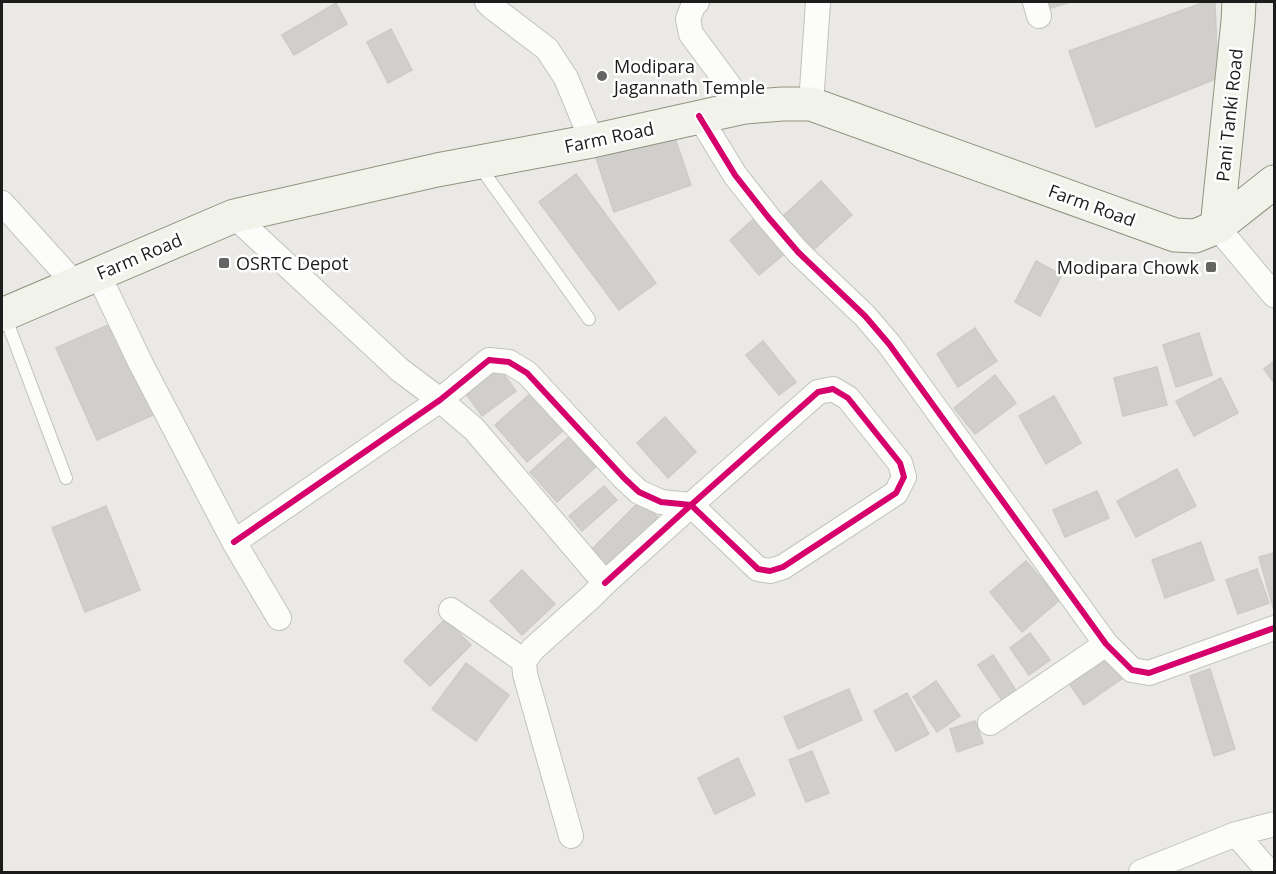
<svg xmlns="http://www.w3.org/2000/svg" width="1276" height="874" font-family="'Open Sans',sans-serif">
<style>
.building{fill:#d1cfcc;stroke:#cdcbc7;stroke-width:1.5}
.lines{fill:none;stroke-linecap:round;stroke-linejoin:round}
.lane-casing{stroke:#c3c2c1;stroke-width:14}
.street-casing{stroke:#c3c2c1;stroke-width:26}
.secondary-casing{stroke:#91937e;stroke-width:35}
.lane{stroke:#fcfcfb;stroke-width:12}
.street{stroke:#fcfcfb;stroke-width:24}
.secondary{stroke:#f1f2ea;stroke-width:33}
.cycleway-casing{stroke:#fff;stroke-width:10}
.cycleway{stroke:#d6006c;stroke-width:6}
.poi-dot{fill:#646462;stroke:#fff;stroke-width:2}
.labels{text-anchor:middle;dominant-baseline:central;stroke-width:5;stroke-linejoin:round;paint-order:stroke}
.poi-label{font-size:18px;fill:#1c1c1c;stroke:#fff;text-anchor:start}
.street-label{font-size:18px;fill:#1c1c1c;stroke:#fff}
</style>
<rect width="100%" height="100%" fill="#eae9e5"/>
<path class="building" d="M1046 2H1070L1048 9Z
M1205 2H1215L1218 78 1096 127 1069 51Z
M336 3 347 24 294 55 282 35Z
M391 29 412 70 388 83 367 42Z
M673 132 691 185 614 212 596 158Z
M576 174 656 283 619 310 539 202Z
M821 181 852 215 811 252 781 218Z
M758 215 788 251 759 275 730 240Z
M1036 261 1062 275 1040 316 1015 302Z
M115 322 155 414 97 440 56 348Z
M975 328 997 361 958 387 937 354Z
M1199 333 1212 375 1176 387 1163 345Z
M763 341 796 382 779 395 746 355Z
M1274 361V383L1264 369Z
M498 366 516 391 482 416 464 391Z
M1157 367 1167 405 1123 416 1114 378Z
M995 375 1016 403 975 434 954 408Z
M1221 378 1238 413 1194 436 1176 401Z
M531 393 564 430 527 462 495 425Z
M1054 396 1081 443 1046 464 1019 416Z
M665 417 696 452 668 478 637 443Z
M572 434 599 464 557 502 530 472Z
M1177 469 1196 506 1136 537 1117 501Z
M604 486 617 500 582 531 569 516Z
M1097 491 1109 518 1065 537 1053 510Z
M641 500 658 517 608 568 590 551Z
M106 506 140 590 85 612 52 528Z
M1201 542 1214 580 1165 598 1152 560Z
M1274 553V606L1273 607 1259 557Z
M1026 561 1060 600 1022 632 990 592Z
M1257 569 1269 603 1238 614 1226 580Z
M522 570 555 604 522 635 490 601Z
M445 619 471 645 430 686 404 661Z
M1030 633 1050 660 1029 675 1010 648Z
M1106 652 1127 675 1084 705 1068 682Z
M993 655 1017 692 1003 702 978 665Z
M466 663 509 695 476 741 432 709Z
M1210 669 1235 749 1214 756 1190 676Z
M936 681 960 716 937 732 913 697Z
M849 689 862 720 798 749 784 717Z
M907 693 929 734 896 751 874 711Z
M975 721 983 743 957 752 950 729Z
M812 751 829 793 806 802 789 760Z
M738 758 755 795 715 814 698 778Z"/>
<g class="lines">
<defs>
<path id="lane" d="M478 164 589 319
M5 316 66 478"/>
<path id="street" d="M487 2 492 7 547 49 566 78 592 141
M697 2 693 6 688 19 691 34 745 107
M1035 2 1039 16
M811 104 818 2
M699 116 735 175 768 217 798 252 865 316 889 344 1106 644 1132 670 1149 673 1274 628
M2 203 75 284
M234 216 400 370 440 400 474 429 605 583 591 597 533 649 524 661 525 674 571 836
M1217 227 1274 295
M98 274 141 364 234 542 279 618
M234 542 440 400 489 360 509 362 527 373 624 478 639 492 661 502 691 505 818 392 833 389 848 398 900 463 904 477 896 493 783 567 770 571 758 569 691 505 605 583
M451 610 524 661
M990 723 1106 644
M1236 834 1269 872
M1141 872 1236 834 1274 824"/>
<path id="secondary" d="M1217 227 1238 21 1239 2
M2 315 234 216 437 170 592 141 745 107 782 104H811L1175 235 1195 236 1217 227 1274 182"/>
</defs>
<use href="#lane" class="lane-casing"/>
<use href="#street" class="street-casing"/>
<use href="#secondary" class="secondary-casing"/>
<use href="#lane" class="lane"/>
<use href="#street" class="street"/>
<use href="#secondary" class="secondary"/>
<defs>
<path id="cycleway" d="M699 116 735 175 768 217 798 252 865 316 889 344 1106 644 1132 670 1149 673 1274 628
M234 542 440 400 489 360 509 362 527 373 624 478 639 492 661 502 691 505 818 392 833 389 848 398 900 463 904 477 896 493 783 567 770 571 758 569 691 505 605 583"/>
</defs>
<use href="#cycleway" class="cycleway-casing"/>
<use href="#cycleway" class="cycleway"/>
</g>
<g class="poi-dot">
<circle cx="602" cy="76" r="6"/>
<rect x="218" y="257" width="12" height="12" rx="3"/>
<rect x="1205" y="261" width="12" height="12" rx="3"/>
</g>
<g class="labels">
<g class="poi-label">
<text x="614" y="66">Modipara<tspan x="614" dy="21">Jagannath Temple</tspan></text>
<text x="236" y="263">OSRTC Depot</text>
<text x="1199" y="267" text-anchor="end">Modipara Chowk</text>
</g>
<g class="street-label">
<text transform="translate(1229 115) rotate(-84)">Pani Tanki Road</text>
<text transform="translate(609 137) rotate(-12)">Farm Road</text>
<text transform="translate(1092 205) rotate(20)">Farm Road</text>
<text transform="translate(139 256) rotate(-23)">Farm Road</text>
</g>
</g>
<rect width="1276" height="874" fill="none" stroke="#1c1c1c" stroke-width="6"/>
</svg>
